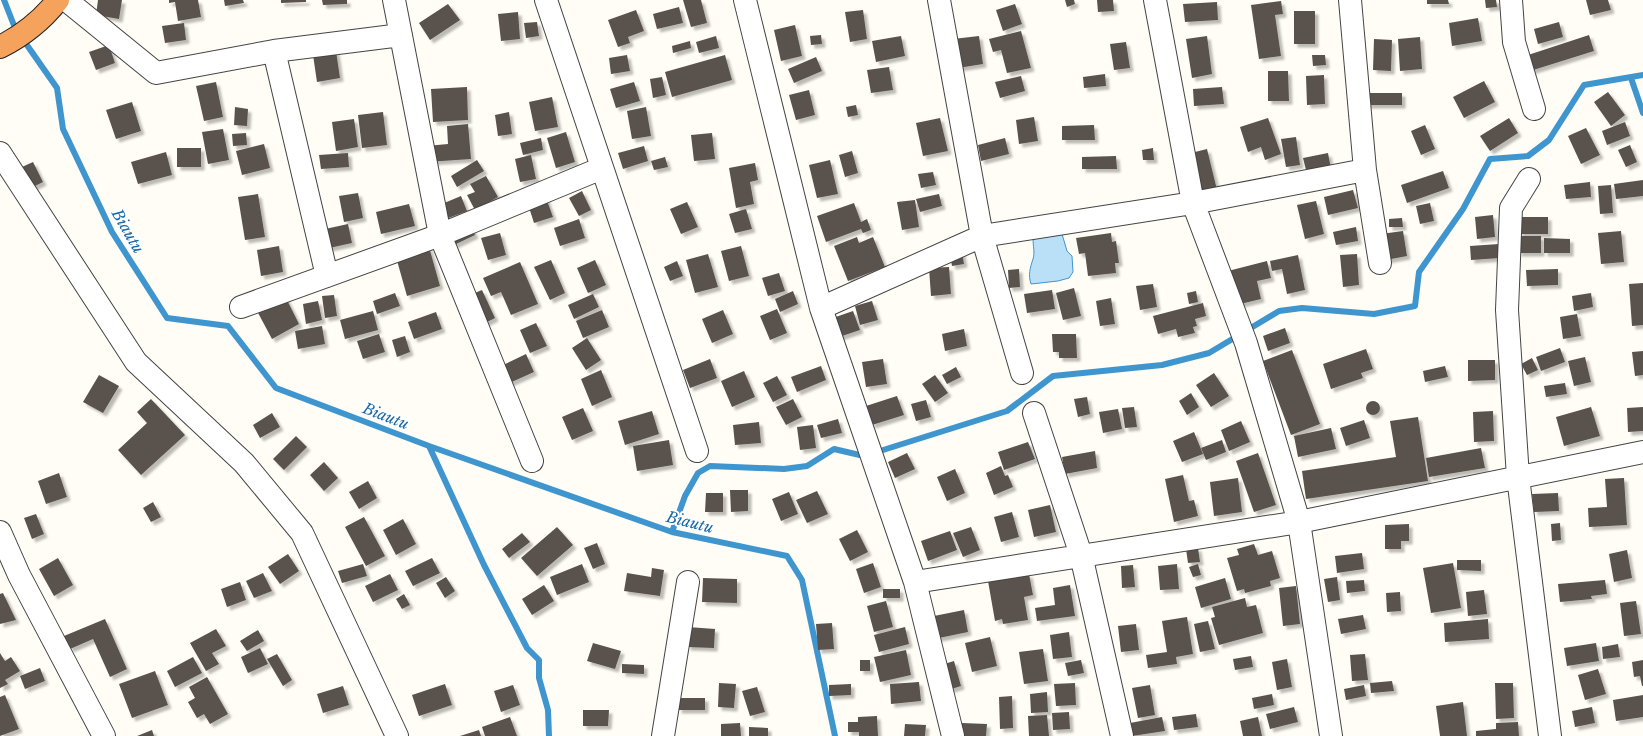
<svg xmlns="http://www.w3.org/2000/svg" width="1643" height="736" font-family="'Libre Baskerville',serif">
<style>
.water{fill:#b9e0f7;stroke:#3f96cf}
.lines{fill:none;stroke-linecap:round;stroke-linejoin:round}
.stream{stroke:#3f96cf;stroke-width:6}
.building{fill:#5a524d;filter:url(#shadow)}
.street-casing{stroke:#444;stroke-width:24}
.highway-casing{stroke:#222;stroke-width:24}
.street{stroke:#fff;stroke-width:22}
.highway{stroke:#f5a25d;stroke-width:22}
.labels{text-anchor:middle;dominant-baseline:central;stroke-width:4;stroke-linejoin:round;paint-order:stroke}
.water-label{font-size:15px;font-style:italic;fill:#1768a6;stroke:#fff}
</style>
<defs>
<filter id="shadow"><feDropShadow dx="3.5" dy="3.5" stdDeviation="1" flood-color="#0004"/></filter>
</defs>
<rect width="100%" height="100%" fill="#fffdf5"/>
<path class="water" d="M1062 234 1067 251 1072 256 1073 272 1069 278 1058 281 1031 284C1028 275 1030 268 1033 259 1035 254 1033 245 1033 239Z"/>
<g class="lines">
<path class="stream" d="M4 0 15 28 57 88 63 129 112 232 167 318 228 326 276 388 429 446 672 532 787 556 802 580 835 736
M1631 78 1643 113
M429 446 484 565 527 648 539 660V678L548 710 549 736
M672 532 685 496 698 473 710 466 784 469 807 466 834 449 864 456 1007 411 1053 376 1162 365 1209 353 1279 311 1302 308 1374 314 1415 306 1419 272 1463 209 1490 159 1528 156 1549 140 1584 85 1643 75"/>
</g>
<path class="building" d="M98 0H122L119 19 96 15Z
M169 0H198L201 17 178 21 175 2 169 3Z
M224 0H243L244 3 225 6Z
M281 0H306V2L281 3Z
M322 0H347V4L323 5Z
M683 0H701L707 23 691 27Z
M1065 0H1074L1075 4 1067 7Z
M1097 0H1113L1114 11 1098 12Z
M1427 0H1448L1449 4H1427Z
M1485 0H1496L1497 7 1486 8Z
M1586 0H1608L1611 10 1590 15Z
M1281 1 1283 14 1275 15 1281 56 1259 59 1251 5Z
M1217 2 1218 20 1185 22 1183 4Z
M448 4 460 20 430 40 419 23Z
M1015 4 1022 24 1003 31 996 10Z
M679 7 683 23 657 29 653 14Z
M636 10 644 31 628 37 630 43 618 47 608 20Z
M863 10 867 39 850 42 845 12Z
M1294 11H1315V44H1294Z
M518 12 520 39 501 41 498 14Z
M1478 18 1482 41 1452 46 1449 23Z
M537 22 539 36 526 38 524 23Z
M1559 22 1563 37 1538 44 1534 29Z
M184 23 186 40 165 43 162 26Z
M795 25 802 56 781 61 774 30Z
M1021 31 1031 68 1007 73 1001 50 993 52 989 39Z
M821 35 822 44 811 45 810 36Z
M1589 35 1594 51 1530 71 1525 56Z
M716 36 719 48 699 53 696 42Z
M901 36 905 56 876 62 872 41Z
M979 36 983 64 958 68 953 39Z
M1207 36 1212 74 1192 78 1186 39Z
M1420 37 1422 69 1400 71 1398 39Z
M1374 39 1392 40 1391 71 1373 70Z
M690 41 691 48 673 53 672 46Z
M1126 42 1130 68 1114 70 1110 44Z
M109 45 115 63 96 70 89 52Z
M336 51 340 78 317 82 313 55Z
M627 55 630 71 611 74 609 58Z
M725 55 732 80 672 97 665 72Z
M1312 55H1325L1326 65 1313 66Z
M816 57 822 71 794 83 788 69Z
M889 67 893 90 871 93 867 70Z
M1268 71H1288L1289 101H1268Z
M1105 74 1106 86 1084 88 1083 77Z
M1324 75 1325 104 1307 105 1306 76Z
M1021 76 1025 91 1000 98 995 82Z
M662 77 666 95 653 98 650 79Z
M1484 81 1495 102 1464 118 1453 97Z
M216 82 223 117 204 121 196 86Z
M634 82 640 101 616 108 610 89Z
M467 87 468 120 433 122 431 89Z
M1222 87 1224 104 1194 106 1193 89Z
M809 90 815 115 796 120 789 95Z
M1608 92 1625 115 1611 126 1594 102Z
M1365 93H1402V105H1365Z
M552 97 558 127 535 131 529 102Z
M132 102 141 131 116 139 106 110Z
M856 105 858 115 848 117 846 107Z
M235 107 248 109 247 126 234 125Z
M646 107 651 136 632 139 627 111Z
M383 112 387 145 362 148 358 115Z
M509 112 512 134 498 136 495 115Z
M1034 117 1038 141 1019 144 1016 120Z
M940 118 948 151 923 156 916 123Z
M1268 118 1281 154 1265 160 1261 147 1248 152 1240 127Z
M1509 118 1518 133 1490 151 1480 136Z
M354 119 358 147 336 151 332 122Z
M1625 122 1630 136 1607 145 1602 131Z
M468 124 471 159 427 162 426 146 448 144 447 126Z
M1094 125 1095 140H1062V126Z
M1425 125 1435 149 1421 155 1411 131Z
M1586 128 1600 155 1581 164 1568 136Z
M223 129 229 160 208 164 202 132Z
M566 132 575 162 556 168 547 138Z
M246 133 247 145 233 146 232 134Z
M712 133 715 159 694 161 691 135Z
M1296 137 1300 165 1286 167 1281 139Z
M541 138 543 150 523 155 520 143Z
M1005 138 1009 154 981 161 978 145Z
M264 144 270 168 242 175 236 151Z
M1630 145 1637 162 1626 167 1618 150Z
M644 146 648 161 623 169 618 153Z
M177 148H201V167H177Z
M1153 148 1154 160H1143L1142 150Z
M1207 149 1218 194 1199 199 1187 154Z
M852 151 858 173 845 177 839 155Z
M166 152 172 175 138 184 131 162Z
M348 153 349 167 321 169 319 155Z
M1328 153 1331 169 1307 174 1303 158Z
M531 155 536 179 520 182 515 159Z
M1116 156 1117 169H1082V157Z
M665 157 668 167 654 170 651 161Z
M477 160 484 171 457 187 451 176Z
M830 160 838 194 817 198 809 165Z
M33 162 43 182 21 193 11 172Z
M755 163 758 180 750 182 754 204 736 208 729 168Z
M1443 171 1449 188 1407 203 1401 185Z
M933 172 936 185 921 188 918 174Z
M486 176 498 197 475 210 467 195 475 192 470 184Z
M1643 180V196L1616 199 1614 184Z
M1590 182 1591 197 1566 199 1564 185Z
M1611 185 1613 213 1600 214 1598 186Z
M1353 190 1358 208 1328 215 1324 197Z
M582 191 591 210 579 216 569 198Z
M358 193 363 218 344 222 339 196Z
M258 194 265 237 245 240 238 197Z
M939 194 942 206 920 212 916 199Z
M545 195 553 217 534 223 527 201Z
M461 196 467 211 443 220 437 206Z
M915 200 919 227 902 230 897 202Z
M1316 201 1324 234 1305 239 1297 205Z
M687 202 698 227 681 234 670 209Z
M854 203 861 222 867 219 871 230 863 233 861 229 826 242 817 216Z
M1430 203 1434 221 1420 224 1416 206Z
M409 204 415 226 381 234 376 212Z
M746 209 752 229 735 233 729 214Z
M1493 215 1495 237 1477 239 1475 217Z
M1518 217H1548V234H1519Z
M1402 218 1403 227H1389V219Z
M579 219 585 238 560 246 554 228Z
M348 224 352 243 320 250 316 231Z
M470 224 475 235 454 245 449 234Z
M1356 227 1358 241 1336 245 1333 232Z
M1403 231 1407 256 1386 260 1381 234Z
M1621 231 1624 262 1601 264 1598 233Z
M500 233 506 255 488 260 481 238Z
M1111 233 1112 242 1116 241 1119 263H1115L1116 273 1088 276 1085 253 1079 254 1076 238Z
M1518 236H1541V253H1518Z
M857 237 859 243 873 237 885 267 848 281 834 246Z
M1544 238 1570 239V253H1544Z
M1499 244 1500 258 1471 260 1470 246Z
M279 246 283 272 261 276 257 250Z
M741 246 749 276 729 281 721 251Z
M429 247 440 286 407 296 396 257Z
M962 252 964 264 952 266 950 255Z
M708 254 718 287 695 293 686 260Z
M1357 254 1359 285 1343 287 1340 255Z
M1298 255 1305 290 1287 294 1282 269 1272 271 1270 261Z
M551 260 565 293 550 300 534 267Z
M595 260 606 285 588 293 577 268Z
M677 261 683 276 670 281 664 267Z
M1267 261 1271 278 1257 281 1261 299 1236 305 1228 271Z
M520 262 538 304 511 315 501 292 491 296 483 278Z
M949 267 951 294 931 296 929 268Z
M1019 269 1020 287 1009 288 1008 270Z
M1558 269V285L1527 286 1526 270Z
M779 273 785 291 768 296 762 278Z
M1643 283V325L1632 326 1629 284Z
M1153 284 1157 307 1140 310 1136 286Z
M1074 288 1081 316 1063 320 1056 293Z
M482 290 495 318 483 324 470 295Z
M1052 290 1055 309 1027 313 1024 294Z
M793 291 798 304 780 312 775 299Z
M1196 291 1198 302 1189 304 1187 293Z
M395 293 400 306 377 314 373 301Z
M1591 293 1593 307 1574 311 1572 296Z
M284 294 299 324 272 339 256 309Z
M593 294 599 307 574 319 568 305Z
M334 295 337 316 325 318 322 296Z
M1111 298 1115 324 1100 326 1096 301Z
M318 301 322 320 306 324 303 304Z
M872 301 878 320 860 325 855 306Z
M1203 303 1206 316 1195 319 1197 326 1193 327 1195 333 1178 337 1176 329 1158 334 1153 316Z
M777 309 787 333 770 340 760 316Z
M602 310 609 327 583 338 576 321Z
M723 310 733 334 712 343 702 319Z
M373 311 378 330 345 339 340 320Z
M853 311 860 330 836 338 830 319Z
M436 312 442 329 414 339 408 322Z
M1577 314 1581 336 1563 339 1560 317Z
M536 323 547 346 530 353 520 330Z
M322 326 325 344 298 349 295 331Z
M1285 328 1290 343 1268 351 1263 336Z
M964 329 967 346 945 351 942 334Z
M379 334 385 352 363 359 357 341Z
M1052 334H1076L1077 358H1059V352H1053Z
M405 336 410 352 397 357 392 340Z
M587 338 601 360 586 370 572 348Z
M1560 348 1565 362 1541 371 1536 357Z
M1366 349 1373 369 1361 373 1363 378 1331 389 1323 364Z
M1292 350 1320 424 1291 435 1263 361Z
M1643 351V375L1635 376 1632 352Z
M526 354 534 372 505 385 497 368Z
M1585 357 1591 382 1574 386 1568 361Z
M1532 358 1538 370 1527 375 1521 364Z
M710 359 717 378 690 388 683 370Z
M883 359 887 384 866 387 862 362Z
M1468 360H1495V380L1468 381Z
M821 366 826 380 797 392 791 377Z
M1445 366 1448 377 1425 382 1423 371Z
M956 367 961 377 947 384 942 375Z
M601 370 612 397 592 406 581 379Z
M744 371 755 397 732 407 721 381Z
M1214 373 1229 396 1211 407 1196 385Z
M99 375 119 386 103 413 83 402Z
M935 375 948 393 935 402 922 384Z
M777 376 787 395 773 402 763 383Z
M1565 383 1567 394 1546 397 1544 386Z
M1191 393 1199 407 1187 415 1179 401Z
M897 396 904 415 872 425 866 406Z
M1087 397 1090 414 1078 417 1074 399Z
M151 399 185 435 141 475 118 450 147 423 137 412Z
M793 399 802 417 786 425 776 407Z
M926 400 931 417 916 421 911 404Z
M1366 408a7 7 0 1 1 14 0a7 7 0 1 1-14 0Z
M1134 407 1137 427 1125 428 1122 408Z
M1591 407 1600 436 1564 446 1556 417Z
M1643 407V431L1628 432 1627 408Z
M583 408 593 431 572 440 562 417Z
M1118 409 1122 429 1103 433 1099 412Z
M652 411 659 434 625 445 618 421Z
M1493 411 1494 441 1474 442 1473 412Z
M272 413 280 427 260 438 253 425Z
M1418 417 1428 481 1306 499 1302 471 1396 457 1390 421Z
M838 419 842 433 821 438 817 425Z
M1364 420 1370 438 1346 446 1340 428Z
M1241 421 1250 442 1229 451 1221 430Z
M759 422 761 443 735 445 733 425Z
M813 425 816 448 800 450 797 427Z
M1331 428 1336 449 1298 457 1294 436Z
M1194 432 1203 454 1182 462 1173 441Z
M296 436 307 447 284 470 273 459Z
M669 440 673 465 637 471 633 446Z
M1222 440 1226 452 1206 460 1201 448Z
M1028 442 1035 459 1004 470 998 452Z
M1481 448 1485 468 1429 477 1426 458Z
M1095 451 1097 468 1065 474 1062 457Z
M907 453 915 469 895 478 888 462Z
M1258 453 1276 505 1254 512 1236 461Z
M324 462 338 478 324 491 310 475Z
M1001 466 1005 476 1008 475 1013 487 994 495 986 473Z
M955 469 965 493 947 501 937 477Z
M59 473 67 497 46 504 38 481Z
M1183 475 1189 501 1194 500 1198 516 1174 522 1165 479Z
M1238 478 1242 512 1214 516 1210 482Z
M1624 478 1627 525 1589 527 1588 508 1607 507 1605 479Z
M368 481 377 498 359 509 349 492Z
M730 490H748V511L731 512Z
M817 491 828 514 807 523 796 500Z
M789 492 798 514 781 521 772 499Z
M706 493H723V512H705Z
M1558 493 1559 511 1534 512 1532 494Z
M153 502 161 517 151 522 143 508Z
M1050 505 1056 532 1034 537 1028 510Z
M1012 512 1019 537 1001 542 994 517Z
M36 514 44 534 32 539 24 518Z
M364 517 385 556 366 566 345 527Z
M403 519 416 544 396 555 383 530Z
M1560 523 1561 540 1552 541 1551 524Z
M1409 524V541H1401V549H1385V525Z
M557 527 573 545 537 576 521 558Z
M971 527 980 550 963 557 953 533Z
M857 530 868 552 850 561 839 539Z
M950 531 957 550 928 561 921 541Z
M522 533 530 542 509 558 502 549Z
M597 543 605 564 593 569 584 548Z
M1254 544 1258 555 1272 551 1280 578 1270 581 1271 586 1245 593 1244 589 1237 591 1227 558 1239 555 1237 549Z
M1198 548 1200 562 1188 563 1186 549Z
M1627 550 1632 578 1614 582 1609 554Z
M1362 553 1364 569 1337 573 1335 556Z
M288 554 299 571 280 584 268 567Z
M58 558 73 585 54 596 39 569Z
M432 558 440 573 413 586 405 571Z
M1457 560H1481V571L1457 570Z
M873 563 881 587 864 593 856 569Z
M1453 563 1461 608 1431 613 1423 568Z
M363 564 367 576 342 583 338 571Z
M582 564 589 582 557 595 550 577Z
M1177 564 1179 589 1160 590 1158 566Z
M1198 564 1201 575 1193 577 1189 567Z
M1133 565 1135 587 1122 588 1121 566Z
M652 568 664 570 660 596 624 591 627 573 651 577Z
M263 573 272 591 254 598 246 581Z
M390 574 398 590 373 602 365 586Z
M1029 574 1033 595 1024 597 1028 620 1003 624 1002 619 995 621 988 581Z
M446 577 455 591 445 598 436 583Z
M1337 577 1340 600 1328 602 1324 579Z
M703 578 737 579V603L702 602Z
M1225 578 1231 599 1201 608 1195 587Z
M1364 580 1365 591 1347 593 1346 581Z
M1605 580 1607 594 1591 596 1592 599 1560 602 1558 584Z
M240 582 246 600 227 607 221 589Z
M544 585 554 601 532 615 522 599Z
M1070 585 1075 616 1037 621 1035 608 1055 605 1053 588Z
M1296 586 1300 624 1283 626 1279 588Z
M883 589H900V598H883Z
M1484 590 1487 614 1468 616 1466 592Z
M1400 592 1401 611 1387 612 1386 593Z
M3 593 16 620 0 624V594Z
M404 594 410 605 402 609 396 599Z
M1245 598 1247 607 1256 605 1263 633 1219 645 1211 618 1215 617 1212 607Z
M886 601 893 627 874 632 867 606Z
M1636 601 1641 634 1624 636 1620 603Z
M964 610 968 632 934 639 929 617Z
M1363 615 1366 629 1341 634 1338 619Z
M1187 617 1193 654 1176 657 1177 664 1148 668 1146 655 1167 652 1162 621Z
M105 619 127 669 110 677 93 639 70 649 64 636Z
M1488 619 1489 639 1445 642 1444 623Z
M1208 621 1215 649 1200 652 1194 624Z
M832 623 834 649 818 650 816 624Z
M1136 624 1139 650 1121 652 1118 626Z
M688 627 715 629 714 648 687 647Z
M905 627 909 644 879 652 874 635Z
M216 629 226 646 212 653 219 664 206 671 190 643Z
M258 630 264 641 247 651 240 641Z
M1069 632 1072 657 1053 659 1050 635Z
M990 637 997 666 972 672 965 643Z
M593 643 621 651 615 669 587 661Z
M1596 643 1599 661 1567 666 1564 648Z
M1618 644 1620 657 1603 659 1602 647Z
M260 648 268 664 248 673 241 657Z
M1043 649 1048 681 1024 684 1019 652Z
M906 650 911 675 880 682 874 657Z
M0 653 5 661 11 657 20 671 5 680 8 684 0 688Z
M277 654 292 680 283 686 267 659Z
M1365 654 1368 680 1352 681 1350 655Z
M1251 656 1253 667 1235 670 1233 659Z
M193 657 202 673 175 687 167 671Z
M1287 659 1292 687 1277 690 1272 662Z
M860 660H870V671H860Z
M1081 660 1084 673 1068 676 1065 663Z
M1643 660V686H1642L1640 676 1634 677 1632 662Z
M954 661 961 686 945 691 938 666Z
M622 664 644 665V674L622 673Z
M40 668 45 681 25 689 20 676Z
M1598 669 1606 694 1585 700 1578 675Z
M155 671 168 705 132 718 119 684Z
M207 677 228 714 210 724 204 714 197 718 188 702 195 698 189 687Z
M1392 681 1394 691 1371 693 1370 683Z
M919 682 921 701 891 704 890 684Z
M719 683 736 684 734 708 718 707Z
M1075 683 1076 705 1056 706 1054 684Z
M1495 683H1513L1514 718 1496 719Z
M445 684 452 705 419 716 412 695Z
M851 684V695L829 696V685Z
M513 685 520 705 501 712 494 691Z
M1150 685 1155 715 1138 718 1132 688Z
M1364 685 1366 696 1346 700 1344 689Z
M343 686 349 705 323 713 317 694Z
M757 687 765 712 750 716 742 691Z
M1047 692 1048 712 1031 713 1030 694Z
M1272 694 1274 705 1254 709 1252 698Z
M5 695 19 729 0 736V697Z
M1643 695V717L1616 721 1613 700Z
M1012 696 1013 728 1000 729 999 697Z
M679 698H705V710H678Z
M1463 702 1467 736H1440L1436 706Z
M1294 707 1298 722 1270 729 1266 714Z
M1592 707 1595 723 1575 727 1572 711Z
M583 710H609L608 726H583Z
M1069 712 1070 729 1053 730 1052 713Z
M1196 714 1198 727 1174 730 1172 717Z
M1047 715 1049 736H1029L1028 716Z
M877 716 878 736H859V732H848V722H858V717Z
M510 717 517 736H485L482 727Z
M1162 717 1165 731 1132 736 1130 723Z
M1258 717 1262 736H1243L1240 721Z
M1518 722 1519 736H1476V731L1496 729V723Z
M740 723 741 736H721V724Z
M962 723 987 724 986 736H961Z
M905 724 926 725 925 736H904Z
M749 727 768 728V736H749Z
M152 730 154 736H137Z
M479 730 481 736H460Z"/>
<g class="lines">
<defs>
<path id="street" d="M66 0 156 73 274 51 401 35
M394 0 440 235 532 461
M546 0 697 451
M745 0 821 308 915 582 953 736
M939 0 982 236 1022 373
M1155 0 1193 203 1246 343 1299 522 1331 736
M1350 0 1365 170 1380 263
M1511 0 1514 42 1534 109
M274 51 327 276
M0 153 136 362 244 463 302 533 397 736
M1529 179 1511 208 1507 310 1518 477 1550 736
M241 307 440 235 602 168
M821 308 982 236 1193 203 1365 170
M1034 413 1081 555 1122 736
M0 532 19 575 104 736
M915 582 1299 522 1643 452
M663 736 688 582"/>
<path id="highway" d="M0 47C22 36 43 19 58 0"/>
</defs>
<use href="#street" class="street-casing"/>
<use href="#highway" class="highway-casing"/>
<use href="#street" class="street"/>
<use href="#highway" class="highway"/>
</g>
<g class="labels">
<g class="water-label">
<text transform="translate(128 231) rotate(60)">Biautu</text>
<text transform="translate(386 416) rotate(21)">Biautu</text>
<text transform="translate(690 522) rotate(14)">Biautu</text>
</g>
</g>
</svg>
